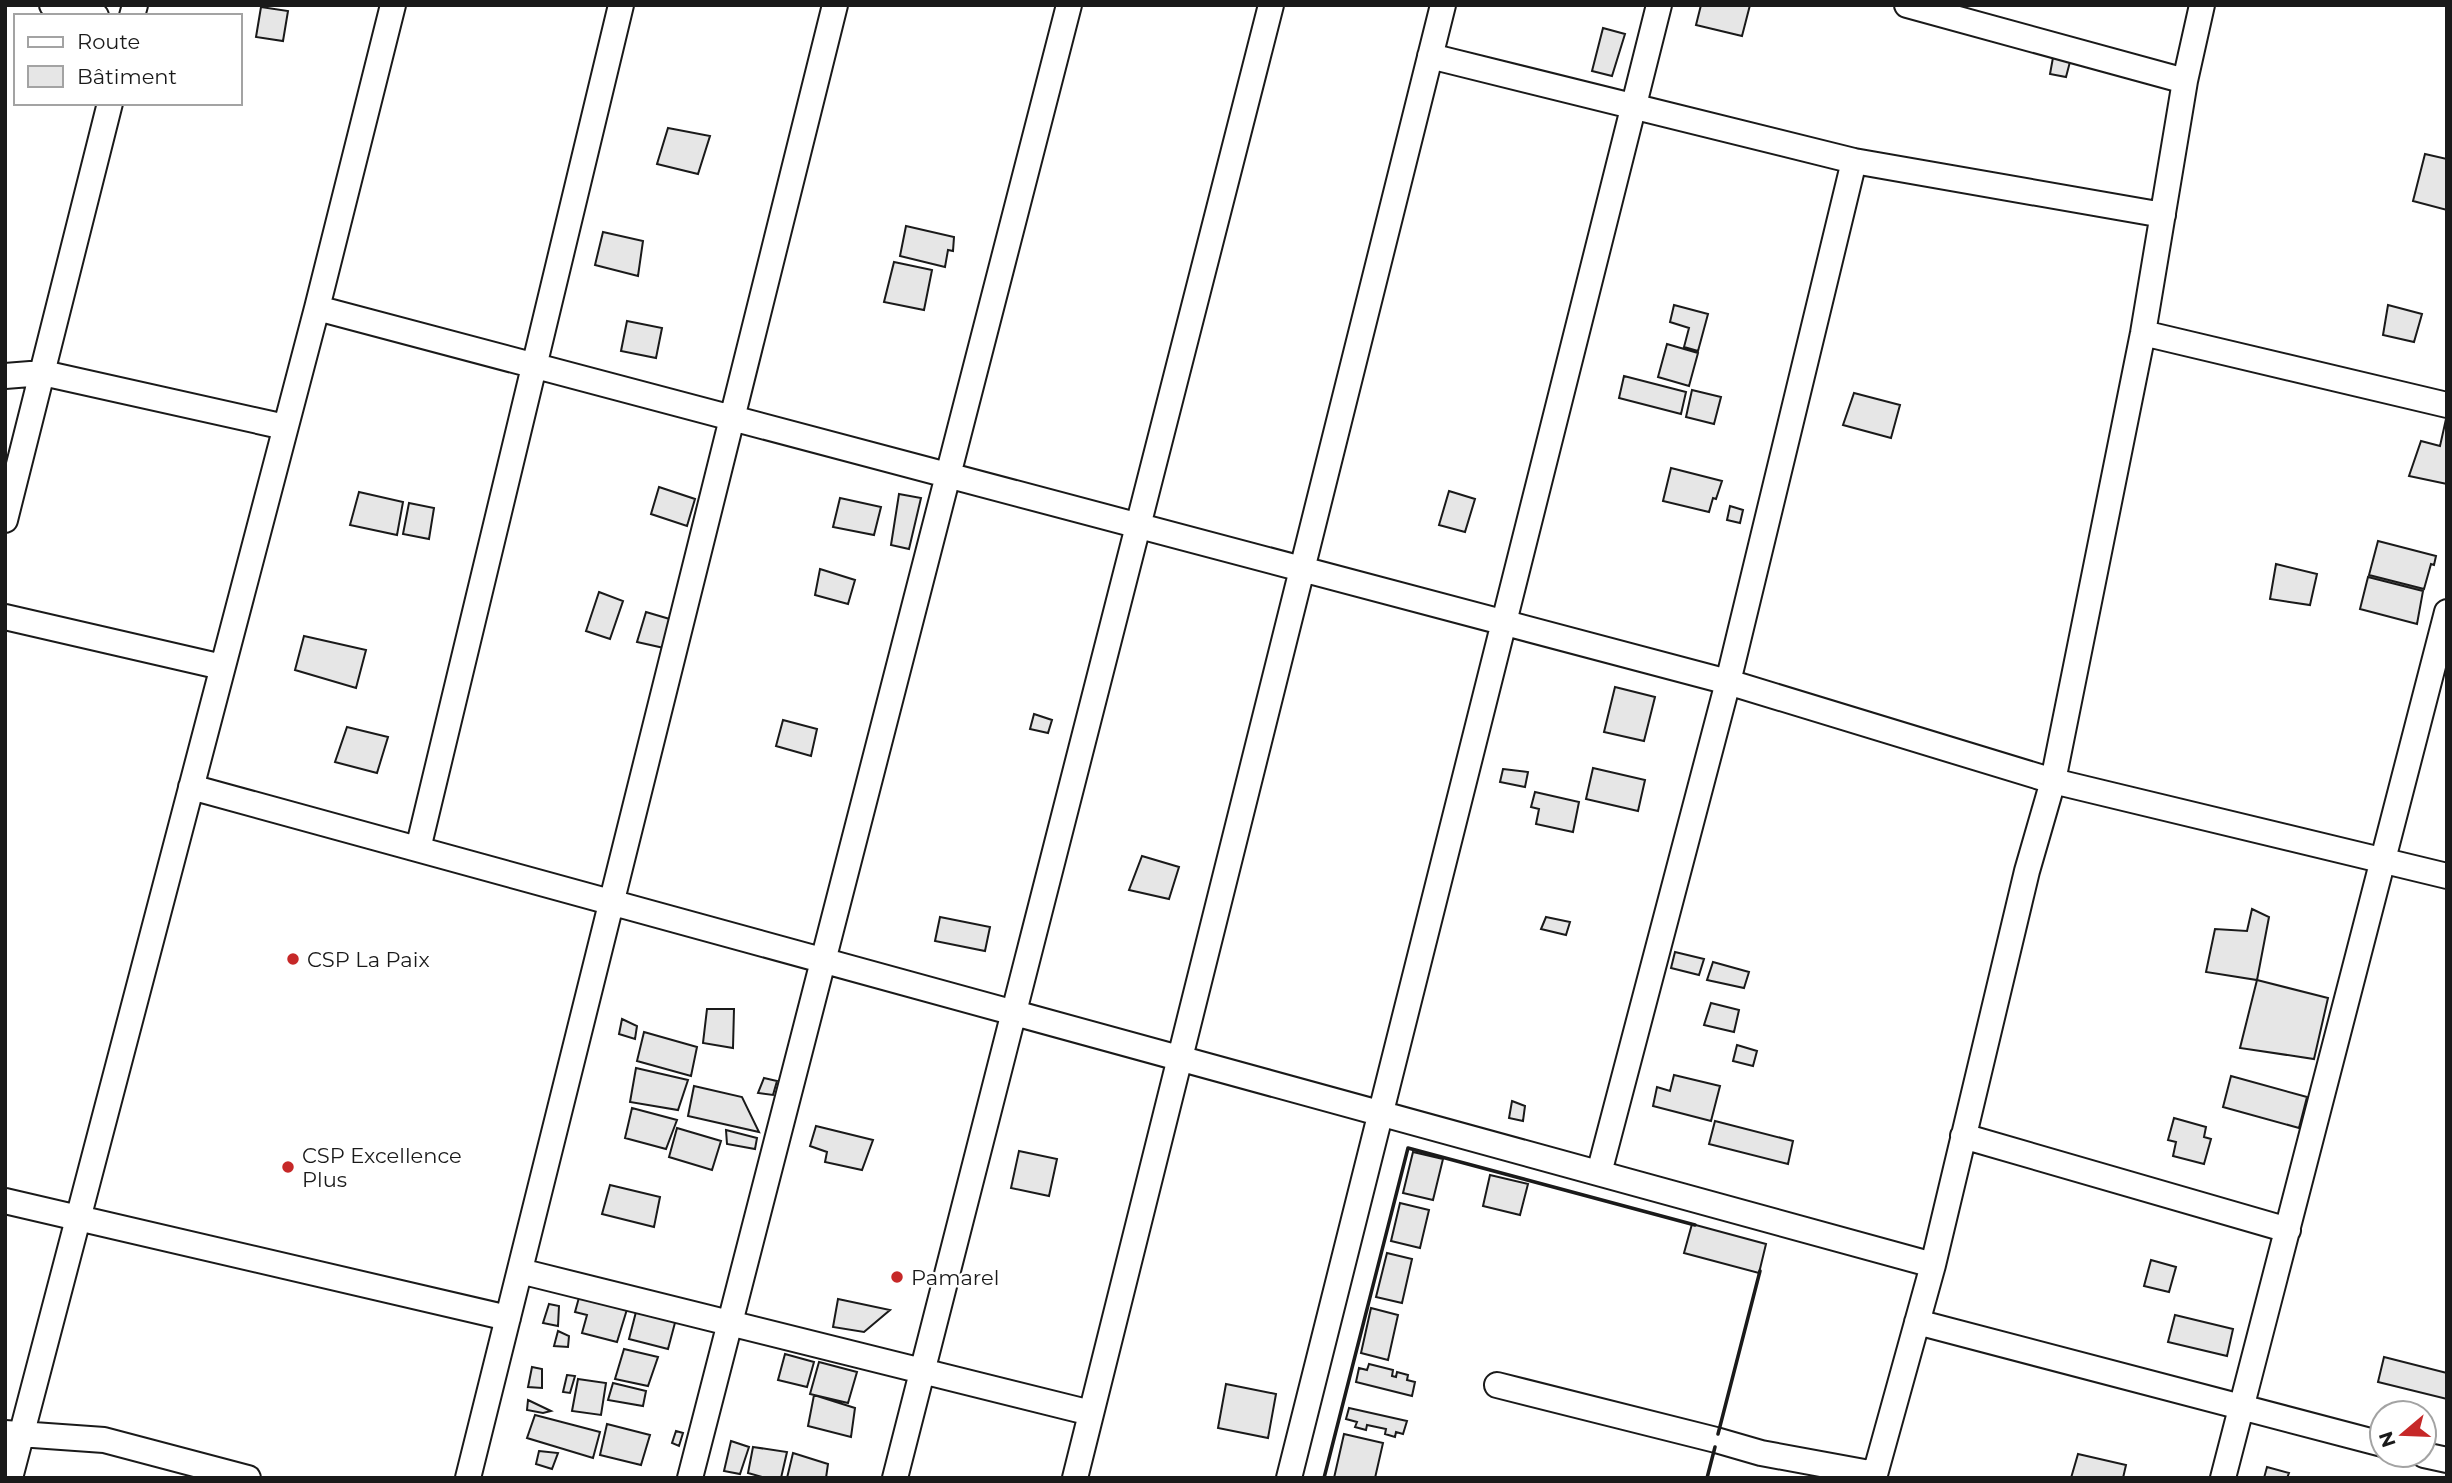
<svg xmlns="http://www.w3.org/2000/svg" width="2452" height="1483" font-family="Montserrat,sans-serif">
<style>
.building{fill:#e6e6e6;stroke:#1a1a1a;stroke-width:2}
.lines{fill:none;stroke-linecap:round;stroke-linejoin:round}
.minor-casing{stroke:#1a1a1a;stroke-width:28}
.minor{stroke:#fff;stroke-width:24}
.wall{stroke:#1a1a1a;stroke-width:3.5}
.poi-dot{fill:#c62828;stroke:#fff;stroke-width:2.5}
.labels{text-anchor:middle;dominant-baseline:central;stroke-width:5;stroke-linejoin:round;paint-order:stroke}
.poi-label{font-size:21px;fill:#1a1a1a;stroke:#fff;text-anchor:start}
</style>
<rect width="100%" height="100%" fill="#fff"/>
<path class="building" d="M1701 5H1750L1742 36 1696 25Z
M261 7 288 11 283 41 256 37Z
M1603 28 1625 34 1612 76 1592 71Z
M2054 52 2071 58 2066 77 2050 74Z
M668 128 710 136 698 174 657 164Z
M2425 154 2447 159V210L2413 201Z
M906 226 954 237 953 251 948 250 945 267 900 256Z
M603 232 643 241 638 276 595 265Z
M894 262 932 270 924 310 884 302Z
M1674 305 1708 314 1698 351 1684 347 1689 328 1670 322Z
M2388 305 2422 314 2414 342 2383 335Z
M627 321 662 328 656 358 621 351Z
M1667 344 1698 353 1689 386 1658 377Z
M1624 376 1686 392 1681 414 1619 398Z
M1692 390 1721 397 1714 424 1686 417Z
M1854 393 1900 405 1891 438 1843 425Z
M2446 419 2447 484 2409 476 2421 441 2440 446Z
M1671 468 1722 481 1716 499 1713 498 1709 512 1663 501Z
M659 487 695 499 687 526 651 514Z
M1449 491 1475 499 1465 532 1439 525Z
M359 492 403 502 397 535 350 525Z
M899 494 921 498 909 549 891 545Z
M840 498 881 507 874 535 833 527Z
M409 503 434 508 429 539 403 534Z
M1730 506 1743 510 1740 523 1727 520Z
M2378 541 2436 556 2434 565 2431 564 2424 589 2369 575Z
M2276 564 2317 574 2310 605 2270 599Z
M820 569 855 580 848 604 815 595Z
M2368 577 2423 591 2417 624 2360 609Z
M599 592 623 601 610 639 586 631Z
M646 612 673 620 664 648 637 642Z
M304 636 366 650 356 688 295 670Z
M1615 687 1655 697 1644 741 1604 732Z
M1034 714 1052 720 1048 733 1030 729Z
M783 720 817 729 811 756 776 746Z
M347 727 388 737 377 773 335 762Z
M1593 768 1645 780 1638 811 1586 799Z
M1503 769 1528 772 1525 787 1500 782Z
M1535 792 1579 802 1573 832 1536 824 1539 809 1531 807Z
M1142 856 1179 867 1169 899 1129 890Z
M2252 909 2269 917 2257 980 2206 972 2215 929 2247 931Z
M940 917 990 927 985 951 935 941Z
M1546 917 1570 922 1566 935 1541 929Z
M1675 952 1704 959 1699 975 1671 968Z
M1713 962 1749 972 1744 988 1707 980Z
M2257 980 2328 998 2314 1059 2240 1048Z
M1711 1003 1739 1010 1734 1032 1704 1025Z
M707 1009H734L733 1048 703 1043Z
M622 1019 637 1026 635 1039 619 1034Z
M644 1032 697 1047 691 1076 637 1061Z
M1737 1045 1757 1051 1753 1066 1733 1061Z
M636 1068 688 1080 678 1110 630 1102Z
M1674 1075 1720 1086 1711 1121 1653 1106 1657 1087 1670 1091Z
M2231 1076 2307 1097 2299 1128 2223 1107Z
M764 1078 777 1081 773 1095 758 1093Z
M694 1086 742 1097 759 1132 688 1116Z
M1512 1101 1525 1106 1523 1121 1509 1118Z
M632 1108 677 1120 666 1149 625 1138Z
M2174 1118 2206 1127 2204 1137 2211 1139 2204 1164 2173 1156 2176 1142 2168 1140Z
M1715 1121 1793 1141 1788 1164 1709 1144Z
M816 1126 873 1140 862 1170 825 1162 827 1152 810 1146Z
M677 1128 721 1141 712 1170 669 1157Z
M726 1130 757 1138 755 1149 727 1144Z
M1019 1151 1057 1159 1049 1196 1011 1188Z
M1413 1152 1443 1159 1433 1200 1403 1193Z
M1490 1175 1528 1184 1520 1215 1483 1206Z
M610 1185 660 1197 654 1227 602 1214Z
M1400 1203 1429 1210 1420 1248 1391 1241Z
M1692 1224 1766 1244 1759 1273 1684 1253Z
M1387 1253 1412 1259 1402 1303 1376 1297Z
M2151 1260 2176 1267 2169 1292 2144 1286Z
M580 1294 628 1306 617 1342 582 1333 587 1315 575 1312Z
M838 1299 890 1310 864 1332 833 1327Z
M549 1304 559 1306 558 1326 543 1323Z
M637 1308 676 1319 668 1349 629 1339Z
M1371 1308 1398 1315 1388 1360 1361 1353Z
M2175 1315 2233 1329 2227 1356 2168 1342Z
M558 1331 569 1336 568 1347 554 1346Z
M624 1349 658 1357 648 1386 615 1379Z
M785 1354 814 1362 807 1387 778 1380Z
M2384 1357 2447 1373V1399L2378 1382Z
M819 1362 857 1372 848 1403 810 1394Z
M1369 1364 1393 1370 1392 1376 1396 1377 1397 1372 1408 1375 1407 1380 1415 1382 1412 1396 1356 1382 1359 1368 1367 1370Z
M532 1367 542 1369V1388L528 1387Z
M567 1375 575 1376 570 1393 563 1392Z
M578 1379 606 1383 601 1415 572 1411Z
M613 1383 646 1391 643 1406 608 1400Z
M1226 1384 1276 1394 1268 1438 1218 1428Z
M814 1395 855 1408 851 1437 808 1426Z
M528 1400 551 1411 543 1413 527 1410Z
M1349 1408 1407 1421 1403 1434 1396 1432 1395 1437 1385 1434 1386 1429 1367 1425 1366 1430 1355 1427 1357 1422 1346 1419Z
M535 1415 600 1432 593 1458 527 1438Z
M607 1424 650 1435 641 1465 600 1455Z
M676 1431 683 1433 679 1446 672 1443Z
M1344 1434 1383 1443 1375 1478H1334Z
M731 1441 749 1447 740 1474 724 1471Z
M753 1447 787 1452 781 1478H766L748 1473Z
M539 1451 558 1453 552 1469 536 1464Z
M793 1453 828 1464 826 1478H787Z
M2078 1454 2126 1465 2123 1478H2071Z
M2267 1467 2289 1473 2287 1478H2264Z"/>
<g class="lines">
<defs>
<path id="minor" d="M52 5 96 16
M1907 5 2185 81
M132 16 135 5
M1430 56 1854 161 2163 215
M317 308 1728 682 2053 781 2447 876
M2143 333 2447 405
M5 376 43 373 285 427
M5 520 110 103
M5 617 222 667
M191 787 1933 1265
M418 849 621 5
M1963 1136 2288 1230
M1599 1173 1728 682 1854 161
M5 1201 508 1318
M520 1271 1091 1413
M1917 1322 2382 1444
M1497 1385 1716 1440 1761 1453 1875 1474
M5 1433 104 1440 248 1478
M2424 1455 2447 1460
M10 1478 317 308 393 5
M468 1478 835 5
M690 1478 1069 5
M895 1478 1271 5
M1075 1478 1443 5
M1289 1478 1659 5
M1874 1478 1933 1265 2027 871 2053 781 2143 333 2185 81 2202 5
M2223 1478 2447 612"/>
</defs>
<use href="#minor" class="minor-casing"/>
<use href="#minor" class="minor"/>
<path class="wall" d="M1718 1434 1760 1271
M1324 1478 1408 1148 1695 1225
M1707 1478 1715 1447"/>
</g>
<g class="poi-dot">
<circle cx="293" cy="959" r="7"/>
<circle cx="288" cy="1167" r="7"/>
<circle cx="897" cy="1277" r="7"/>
</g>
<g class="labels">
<g class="poi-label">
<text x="307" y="959">CSP La Paix</text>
<text x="302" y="1155">CSP Excellence<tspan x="302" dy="24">Plus</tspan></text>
<text x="911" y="1277">Pamarel</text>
</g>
</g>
<rect width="2452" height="1483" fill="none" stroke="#1a1a1a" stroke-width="14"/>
<rect x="14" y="14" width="228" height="91" fill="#ffffff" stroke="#a3a3a3" stroke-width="2"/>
<rect x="28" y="37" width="35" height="10" fill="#ffffff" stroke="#a3a3a3" stroke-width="2"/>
<text x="77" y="49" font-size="21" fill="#1a1a1a">Route</text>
<rect x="28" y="66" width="35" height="21" fill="#e6e6e6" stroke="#a3a3a3" stroke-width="2"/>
<text x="77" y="84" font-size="21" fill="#1a1a1a">Bâtiment</text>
<g transform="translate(2403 1434) rotate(251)"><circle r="33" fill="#ffffff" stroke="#a3a3a3" stroke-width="2"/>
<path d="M0-5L12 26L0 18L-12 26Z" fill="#c62828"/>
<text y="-10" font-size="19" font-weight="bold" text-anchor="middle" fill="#1a1a1a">N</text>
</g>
</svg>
